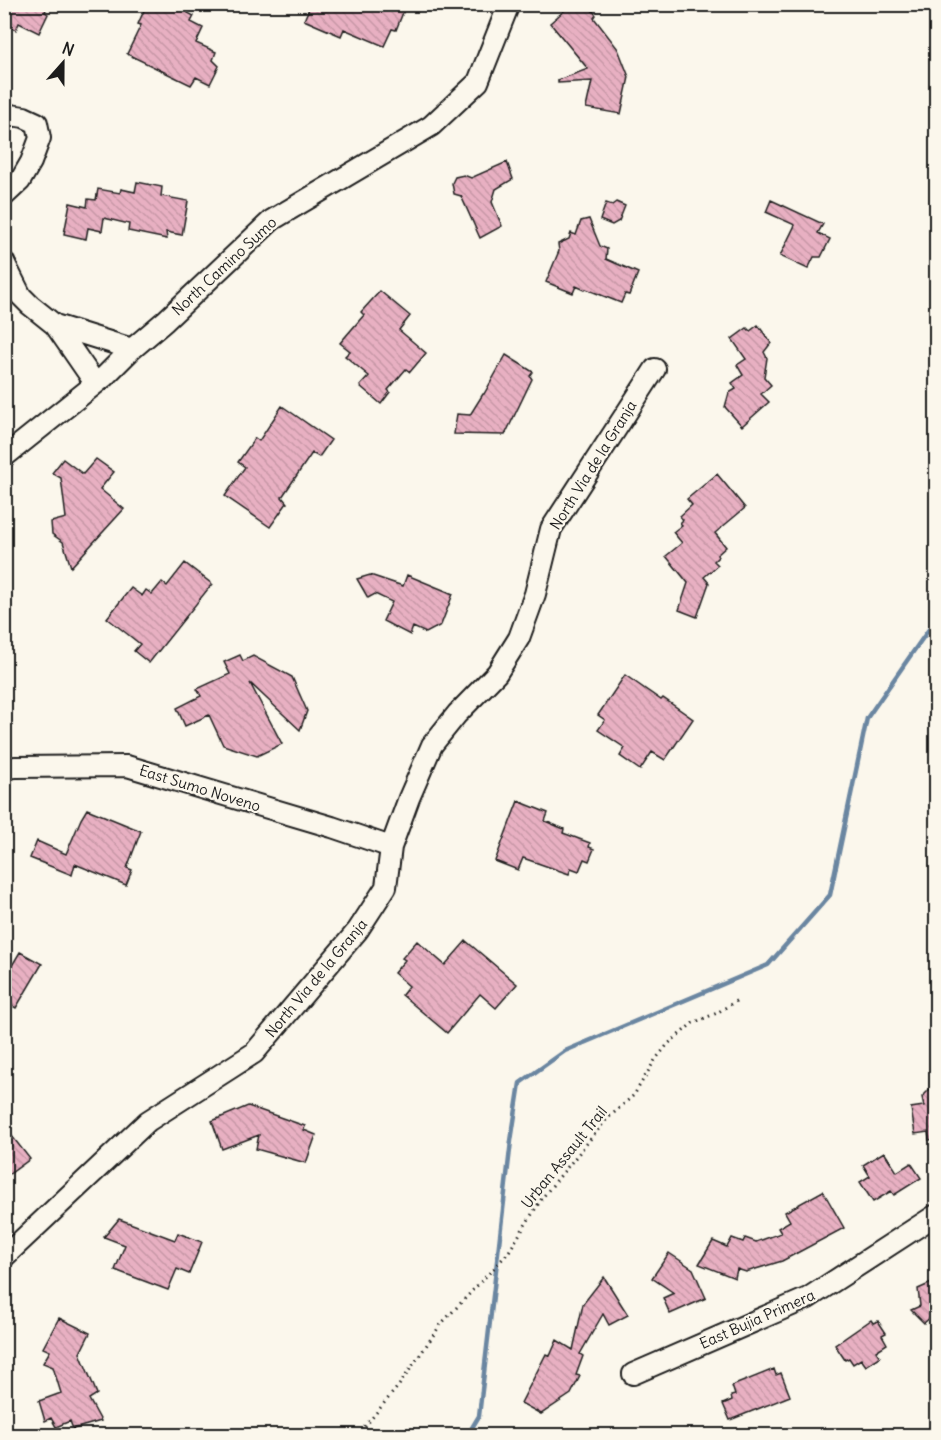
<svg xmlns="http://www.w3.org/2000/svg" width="941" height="1440" font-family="Delius,sans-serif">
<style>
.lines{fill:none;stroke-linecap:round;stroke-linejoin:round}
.stream{stroke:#6b86a1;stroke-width:4.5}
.building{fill:url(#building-back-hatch);stroke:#1c1c1c;stroke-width:1.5}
.minor-casing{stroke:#1c1c1c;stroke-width:24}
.path{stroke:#1c1c1c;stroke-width:3;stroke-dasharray:1.5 4.5;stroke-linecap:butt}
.minor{stroke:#fbf7ec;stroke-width:20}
.labels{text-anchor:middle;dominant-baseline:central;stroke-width:4.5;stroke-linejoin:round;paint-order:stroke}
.street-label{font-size:15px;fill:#1c1c1c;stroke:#fbf7ec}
</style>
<defs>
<pattern id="building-back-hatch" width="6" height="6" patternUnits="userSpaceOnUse" patternTransform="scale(1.5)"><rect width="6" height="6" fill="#e8b0c2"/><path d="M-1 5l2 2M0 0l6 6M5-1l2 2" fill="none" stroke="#c697a6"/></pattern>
</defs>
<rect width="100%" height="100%" fill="#fbf7ec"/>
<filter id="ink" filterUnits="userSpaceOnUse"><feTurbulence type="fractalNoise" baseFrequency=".0167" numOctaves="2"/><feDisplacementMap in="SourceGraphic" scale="12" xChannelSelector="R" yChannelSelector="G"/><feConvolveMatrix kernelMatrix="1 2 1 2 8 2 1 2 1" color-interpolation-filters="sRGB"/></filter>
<g filter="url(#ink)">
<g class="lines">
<path class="stream" d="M467 1436 479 1416 511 1141 520 1083 565 1051 768 965 830 895 867 718 936 619"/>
</g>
<path class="building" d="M4 4H48L45 12 48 14 39 33 19 23 16 30 4 24Z
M147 4H192L188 13 194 16 191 22 203 28 196 43 216 52 213 60 219 66 210 84 196 77 191 85 127 54 141 25 138 24Z
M311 4H391L404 10 396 30 392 29 384 46 344 29 341 36 304 20Z
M572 4H587L596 15 594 18 618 49 629 77 621 114 586 108 592 81 558 83V80L588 69 550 23Z
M507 162 513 179 496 189 492 202 502 226 480 238 461 196 454 194 452 183 455 177 464 175 471 178Z
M137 182 162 187 161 196 188 201 182 235 166 232 167 239 128 231 129 224 104 218 102 231 88 228 86 239 64 234 70 203 87 207 88 199 96 200 98 189 120 193 121 189 135 192Z
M771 200 823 224 818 233 830 239 821 257H814L808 269 780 256 795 225 766 212Z
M616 202 625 206 619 221 612 225 600 220 606 203 612 205Z
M589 219 600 246 607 249 606 259 638 273 629 295 625 294 621 303 586 289 585 290 576 286 573 293 546 282 559 251 558 244 569 239 571 233 576 235 581 221Z
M380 291 410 316 399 330 426 353 410 372 406 369 388 390 390 392 381 404 360 386 369 376 345 356 350 351 340 343 364 315 361 312Z
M758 325 771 343 764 352 767 358 764 377 771 385 761 394 769 402 742 426 725 407 729 393 736 389 732 383 743 375 737 365 746 359 732 339 747 328 750 331Z
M506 355 533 372 530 376 532 379 505 435 454 434 457 414 470 415 483 394H484Z
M282 406 331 440 319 457 312 453 282 497 287 503 270 527 225 496 245 467 238 462 255 438 259 441Z
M63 459 83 474 96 459 114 472 100 489 124 509 71 567 63 542 52 534 51 522 66 518 61 478 52 473Z
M717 474 745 508 715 533 726 547 717 555 718 557 714 561 718 565 704 577 709 583 697 617 679 610 688 583 666 556 682 543 673 532 682 525 680 523 683 520 680 516 692 505 687 499Z
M185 563 212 584 149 663 134 651 140 644 107 618 131 588 142 596 146 590 152 594 162 582 167 586Z
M370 575 403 586 407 575 453 594 441 625 426 633 413 627 410 635 383 621 392 602 375 594 368 598 357 579Z
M240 655 243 661 253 656 292 677 307 711 300 730 250 683 282 744 257 756 223 745 209 715 185 726 177 708 201 696 197 689 230 674 224 662Z
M625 675 661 700 663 698 693 719 665 760 652 752 640 770 620 756 625 748 598 730 605 720 598 715Z
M518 801 548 813 545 821 564 829 563 833 590 843 589 847 594 849 589 861 584 859 579 871 571 868 569 874 523 858 518 870 495 861Z
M87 809 141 831 127 868 132 870 126 885 75 864 72 875 30 858 37 841 66 854 81 819Z
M417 941 445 965 466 941 517 984 496 1008 480 994 447 1033 402 995 409 986 394 973 405 960 402 958Z
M20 952 42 964 16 1008 4 1001V979Z
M936 1083V1139L929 1140 928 1132 915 1134 911 1108 924 1106 922 1097Z
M248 1106 305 1126 304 1130 316 1135 306 1163 256 1149 259 1135 222 1149 212 1121Z
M4 1126 30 1159 4 1178Z
M884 1152 897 1172 911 1163 921 1178 894 1195 891 1191 873 1202 860 1182 870 1176 863 1165Z
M823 1191 844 1228 782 1261 746 1272 737 1269 735 1278 699 1264 713 1241 727 1247 732 1238 743 1242 745 1238 756 1242 781 1233 778 1228 790 1221 785 1212Z
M119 1219 175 1240 178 1233 202 1242 189 1274 177 1269 168 1290 115 1270 125 1245 104 1237Z
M669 1253 693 1269 706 1298 670 1314 663 1298 674 1293 652 1278Z
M604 1277 628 1315 609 1325 603 1314 580 1354 583 1356 576 1375 580 1376 571 1394 541 1414 521 1403 546 1354 550 1356 557 1340 573 1350 583 1304Z
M936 1281V1316H932L924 1323 911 1310 920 1306 918 1289Z
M59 1318 90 1333 80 1353 97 1394 89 1399 101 1421 73 1429 70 1421 56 1427 51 1418 45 1421 39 1401 61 1393 53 1367 43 1363 50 1351 43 1348Z
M871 1320 873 1323 878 1321 886 1333 882 1335 887 1344 876 1351 880 1357 866 1366 861 1359 853 1364 849 1358 845 1360 835 1345Z
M774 1369 776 1375 781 1373 790 1396 730 1420 723 1404 732 1400 731 1396 735 1395 732 1386Z"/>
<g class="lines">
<defs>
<path id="minor" d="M4 122 11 115 24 117 37 123 40 138 31 162 20 181 4 196
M4 262 21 296 30 305 55 325
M95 383 55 325 132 349
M4 457 104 377 132 349 165 321 272 220 431 126 478 82 509 4
M4 768 16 767 127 766 332 827 391 847
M4 1257 148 1121 254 1053 358 930 386 887 391 847 409 798 432 745 457 714 497 673 519 638 535 594 551 529 655 369
M633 1374 808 1298 936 1215"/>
</defs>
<use href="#minor" class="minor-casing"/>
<path class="path" d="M357 1436 400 1384 441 1324 508 1253 542 1198 607 1119 634 1095 655 1060 668 1044 693 1023 717 1013 739 999"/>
<use href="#minor" class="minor"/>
</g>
</g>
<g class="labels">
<g class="street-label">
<text transform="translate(224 266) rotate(-43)">North Camino Sumo</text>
<text transform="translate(593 465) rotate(-58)">North Via de la Granja</text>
<text transform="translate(200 788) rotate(17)">East Sumo Noveno</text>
<text transform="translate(316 978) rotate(-50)">North Via de la Granja</text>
<text transform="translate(564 1157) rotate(-51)">Urban Assault Trail</text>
<text transform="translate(757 1319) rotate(-24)">East Bujia Primera</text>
</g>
</g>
<rect width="941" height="1440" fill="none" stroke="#fbf7ec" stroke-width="24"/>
<rect x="12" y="12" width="917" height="1416" fill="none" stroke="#1c1c1c" stroke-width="2" filter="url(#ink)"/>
<g transform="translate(63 63) rotate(21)" stroke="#fbf7ec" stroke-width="4.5" paint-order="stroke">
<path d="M0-4.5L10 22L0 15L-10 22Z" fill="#1c1c1c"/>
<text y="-9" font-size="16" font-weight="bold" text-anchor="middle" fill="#1c1c1c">N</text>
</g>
</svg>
